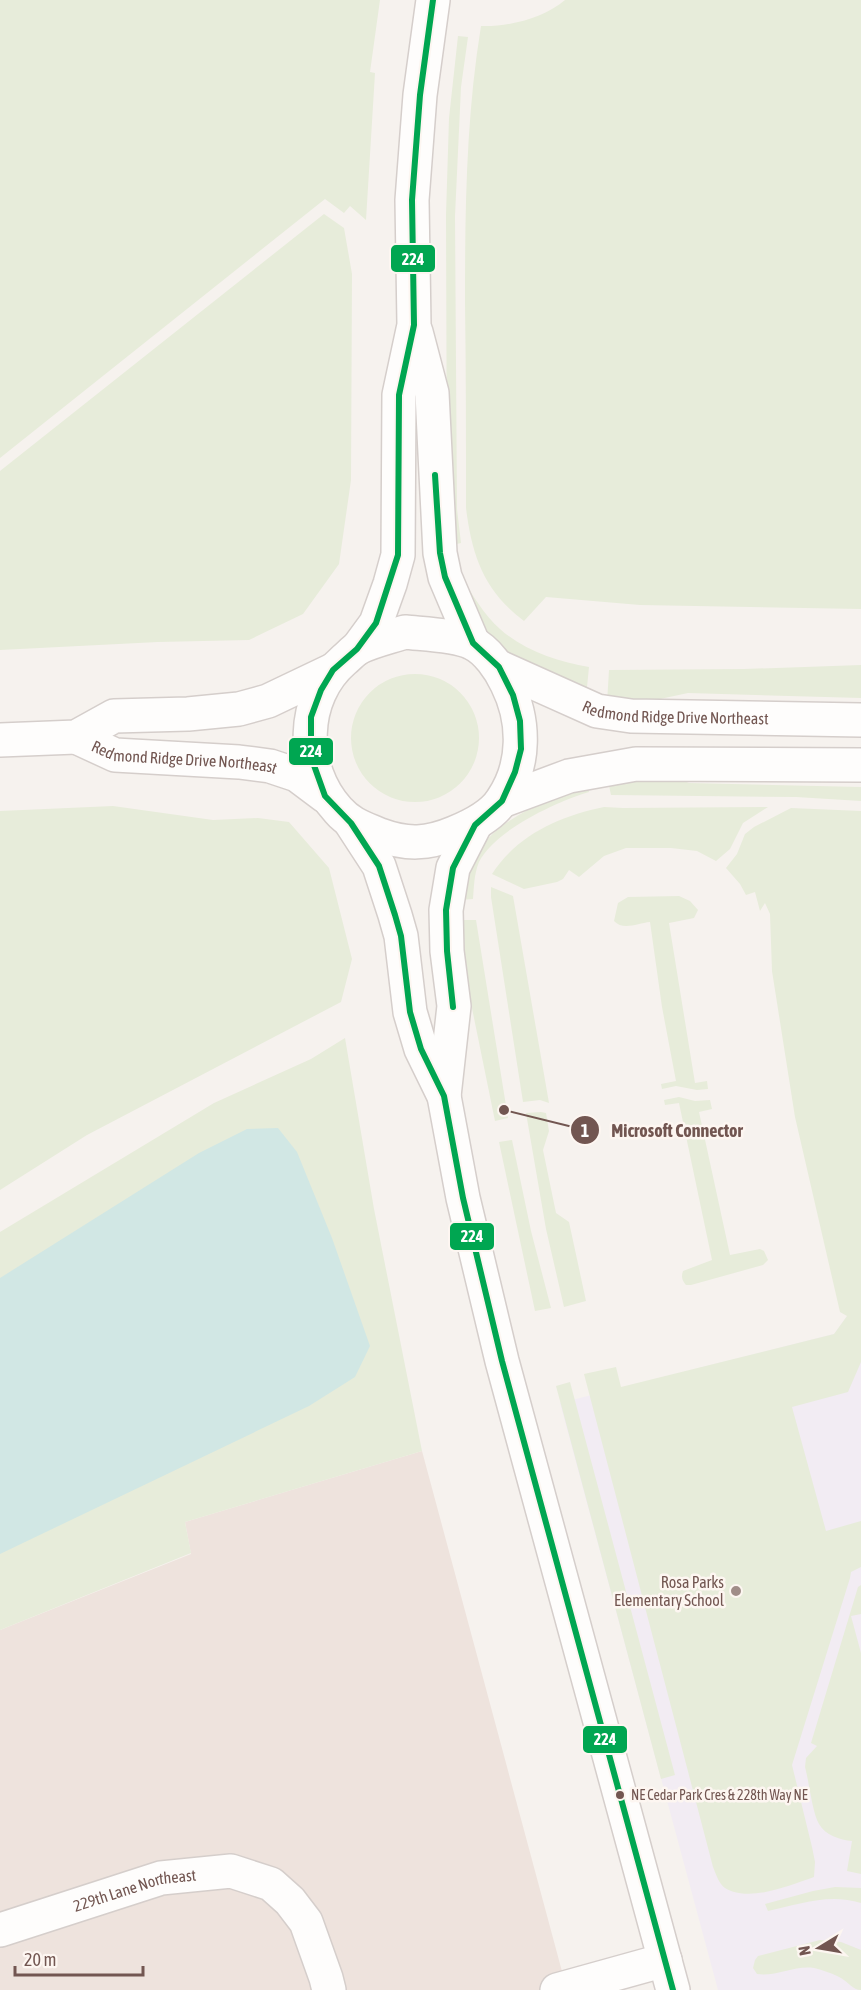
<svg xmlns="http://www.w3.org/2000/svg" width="861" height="1990" font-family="'Asap Condensed',sans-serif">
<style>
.residential{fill:#eee3dd}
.education{fill:#f2ecf3}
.green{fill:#e7ecda}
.water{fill:#d1e7e4}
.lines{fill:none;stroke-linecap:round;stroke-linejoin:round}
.minor-casing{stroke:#d5cecb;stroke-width:36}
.tertiary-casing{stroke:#d5cecb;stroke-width:36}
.minor{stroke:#fefdfc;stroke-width:33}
.tertiary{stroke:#fefdfc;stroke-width:33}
.bus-1-casing{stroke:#fdf6f1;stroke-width:10}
.bus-1{stroke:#00a651;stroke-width:6}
.poi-dot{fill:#a08d88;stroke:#fdf6f1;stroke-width:2}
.bus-dot{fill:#725651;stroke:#fdf6f1;stroke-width:2}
.labels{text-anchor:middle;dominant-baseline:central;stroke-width:5;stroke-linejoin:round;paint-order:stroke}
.bus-label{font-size:14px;fill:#725651;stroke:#fdf6f1;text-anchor:start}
.street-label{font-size:16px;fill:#725651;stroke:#fdf6f1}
.poi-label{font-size:16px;fill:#725651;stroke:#fdf6f1;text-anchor:end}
.leader{fill:none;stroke:#725651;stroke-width:2}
.callout-dot{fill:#725651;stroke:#fdf6f1;stroke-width:2}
.mark-label{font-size:18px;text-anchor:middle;font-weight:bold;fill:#fff}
.callout-label{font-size:18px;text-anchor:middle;font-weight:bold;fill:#725651;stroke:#fdf6f1;stroke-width:5;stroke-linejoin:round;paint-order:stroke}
.line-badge{stroke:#fdf6f1;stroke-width:2}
.badge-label{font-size:16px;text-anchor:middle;font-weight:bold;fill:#fff}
</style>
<rect width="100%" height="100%" fill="#f6f2ee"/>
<path class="residential" d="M422 1451 567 1990H0V1630L191 1554 185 1522Z"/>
<path class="education" d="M861 1297V1990H718L560 1403 834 1334Z"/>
<path class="green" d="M0 0H380L370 72 375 73 366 220 350 206 344 213 325 199 0 458Z
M565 0H861V609L640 605 546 597 524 621C484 591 472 556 466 508 466 439 466 371 465 303 465 210 466 118 481 26 509 27 544 18 565 0Z
M458 36 468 37 461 87 455 216 457 509 461 543 452 545 447 509 446 215 449 118Z
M324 214 344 228 352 274 351 480 339 564 303 614 249 640 158 642 0 650V471Z
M461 577C473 595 484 615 500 629 523 650 558 662 589 667L586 697 519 667 490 637Z
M861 665V698L688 693 646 702 607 703 609 670 744 669Z
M351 738a64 64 0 1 1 128 0a64 64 0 1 1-128 0Z
M670 775 689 783 861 787V801L796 797 611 795 608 781Z
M588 786 589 792C556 802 495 830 479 862 474 874 474 887 473 899L460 900C465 882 471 865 481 848 499 818 555 796 588 786Z
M113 806 213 820 258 818 289 822 329 868 352 959 341 1002 87 1135 0 1190V811Z
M604 807 623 808 768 807 743 823 730 849 716 861 697 851 671 848H626L604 856 579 877 569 870 563 879 557 882 524 889 492 874C517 835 560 816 604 807Z
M791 808 861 811V1362L848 1392 792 1407 826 1531 861 1521V1567L851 1572 850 1578 792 1765 812 1847 815 1862 814 1877C790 1885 750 1903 725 1888 719 1884 716 1874 713 1867L584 1374 616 1367 621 1387 834 1334 847 1316 840 1312 795 1117 772 971 770 914 765 903 760 911 755 892 746 895 740 884 726 868 737 854 745 834 754 827Z
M491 887 513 896 549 1103 540 1100 523 1102 491 897Z
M679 896 690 901 698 910 694 918 669 923 695 1083 707 1081 708 1089 697 1090 676 1086 662 1089 661 1084 676 1081 662 1007 650 922C638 923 623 931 614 921L618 903 628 897Z
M459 920H476L508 1118 495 1121 465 974Z
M345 1038 374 1209 422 1451 185 1522 191 1553 0 1630V1232L214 1103 311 1059Z
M679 1097 695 1101 710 1100 712 1109 699 1112 730 1255 760 1249 764 1251 768 1260 763 1265 691 1285H686C682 1280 681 1277 683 1271L712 1260 679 1103 665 1105 664 1100Z
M541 1112 546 1113 549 1131 543 1150 556 1213 569 1222 586 1301 564 1307 546 1229 526 1113Z
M512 1140 531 1231 551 1308 535 1311 499 1142Z
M570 1382 675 1775 661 1779 556 1386Z
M861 1585V1614L851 1616 861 1653V1874L847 1871 852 1841C840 1840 825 1835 819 1824 812 1812 809 1781 805 1767L806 1758 817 1746 811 1743 858 1587Z
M835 1887 861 1888V1903C829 1893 800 1904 768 1911L765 1904 813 1891Z
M820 1940 841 1942 861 1950V1990C853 1990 848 1982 841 1978 834 1974 822 1970 814 1968 795 1965 776 1977 757 1974L753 1968 755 1960 758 1956Z"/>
<path class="water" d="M278 1128 297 1152 332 1238 370 1346 355 1377 309 1406 0 1554V1278L199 1153 247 1129Z"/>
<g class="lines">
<defs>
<g id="minor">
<path d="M416 332 432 393 440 553 445 577 473 643"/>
<path d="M357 649 376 623 390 584 398 555 399 395 414 325 412 200 420 95 433 0"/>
<path id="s1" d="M0 1930 161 1878 231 1871 271 1884 290 1901 306 1922 326 1978 329 1990"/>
<path d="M557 1990 665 1960"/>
</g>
<g id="tertiary">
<path d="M405 632C423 634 457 635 472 643 487 650 500 669 507 684 525 720 526 765 502 800 492 816 471 826 454 833 428 844 407 845 380 835 364 828 350 824 338 810 300 768 300 698 344 660 349 656 353 651 358 648 372 641 390 637 405 632Z"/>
<path id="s2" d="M499 667 597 711 631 716 861 720"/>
<path id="s3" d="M76 737 115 755 239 762 270 766 297 775 325 796"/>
<path d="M0 740 76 737 114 716 188 714 239 709 268 701 333 670"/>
<path d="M502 801 569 776 636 764 861 765"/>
<path d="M351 823 379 866 395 915 401 936 410 1012 421 1049 444 1096 463 1198 502 1361 673 1990"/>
<path d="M444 1096 454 1006 447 951 446 910 453 868 475 825"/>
</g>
</defs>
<use href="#minor" class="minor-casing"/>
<use href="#tertiary" class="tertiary-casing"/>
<use href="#minor" class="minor"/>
<use href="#tertiary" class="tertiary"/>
<defs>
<path id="bus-1" d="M433 0 420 95 412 200 414 325 399 395 398 555 376 623 357 649 333 670 321 690 311 717V757L325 796 351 823 379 866 395 915 401 936 410 1012 421 1049 444 1096 463 1198 502 1361 673 1990
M435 475 440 553 445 577 473 643 499 667 513 695 520 721 521 749 515 772 502 801 475 825 453 868 446 910 447 951 453 1007"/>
</defs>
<use href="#bus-1" class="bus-1-casing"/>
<use href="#bus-1" class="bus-1"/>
</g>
<circle class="poi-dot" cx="736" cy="1591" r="6"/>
<circle class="bus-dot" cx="620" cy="1795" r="5"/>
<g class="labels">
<g class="bus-label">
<text x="631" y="1795">NE Cedar Park Cres &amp; 228th Way NE</text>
</g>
<g class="street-label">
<text stroke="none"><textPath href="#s2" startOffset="186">Redmond Ridge Drive Northeast</textPath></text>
<text stroke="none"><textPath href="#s3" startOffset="112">Redmond Ridge Drive Northeast</textPath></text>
<text stroke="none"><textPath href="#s1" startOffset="141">229th Lane Northeast</textPath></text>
</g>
<g class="poi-label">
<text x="724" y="1582">Rosa Parks<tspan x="724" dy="18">Elementary School</tspan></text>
</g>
</g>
<path class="leader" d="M504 1110L585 1130"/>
<g class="callout-dot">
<circle cx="504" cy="1110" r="6"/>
<circle cx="585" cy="1130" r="15"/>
</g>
<g class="mark-label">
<text x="585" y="1137">1</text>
</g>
<g class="callout-label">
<text x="677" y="1137">Microsoft Connector</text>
</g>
<g class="line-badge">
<rect x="390" y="244" width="46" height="29" rx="6" fill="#00a651"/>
<rect x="288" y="737" width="46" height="29" rx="6" fill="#00a651"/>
<rect x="449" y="1222" width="46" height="29" rx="6" fill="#00a651"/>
<rect x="582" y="1725" width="46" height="29" rx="6" fill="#00a651"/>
</g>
<g class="badge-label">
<text x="413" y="265">224</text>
<text x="311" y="757">224</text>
<text x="472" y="1242">224</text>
<text x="605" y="1745">224</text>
</g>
<g transform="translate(819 1948) rotate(259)" stroke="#fdf6f1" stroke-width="4.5" paint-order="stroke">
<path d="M0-4.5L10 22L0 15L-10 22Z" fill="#725651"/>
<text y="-9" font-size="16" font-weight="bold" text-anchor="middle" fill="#725651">N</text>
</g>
<path d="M15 1966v9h128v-9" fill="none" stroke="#725651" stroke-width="3"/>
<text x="24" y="1966" font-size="18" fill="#725651" stroke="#fdf6f1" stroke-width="4.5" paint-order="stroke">20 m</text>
</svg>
